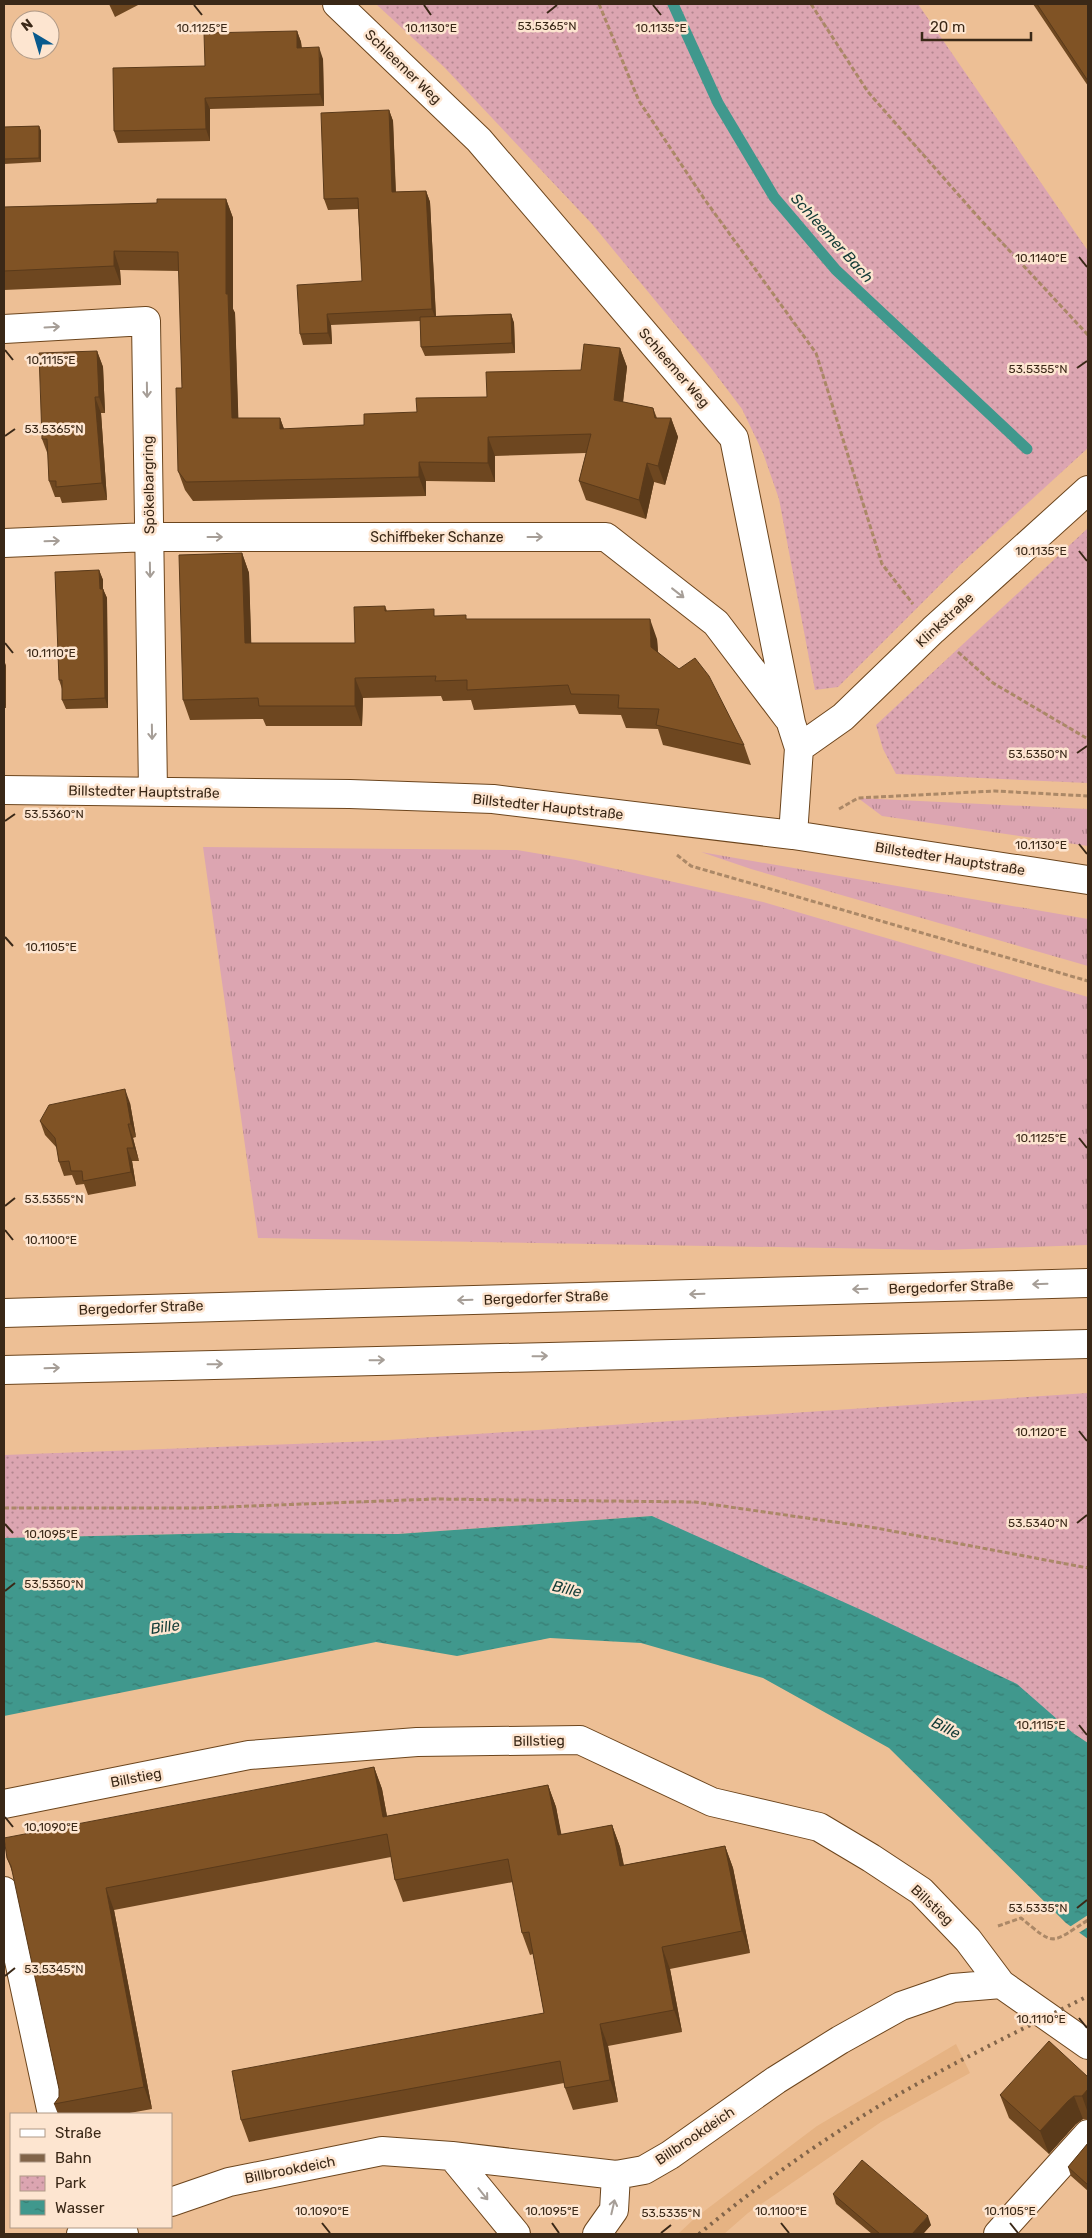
<svg xmlns="http://www.w3.org/2000/svg" width="1092" height="2238" font-family="Rubik,sans-serif">
<style>
.built{fill:#e6b383}
.grass{fill:url(#grass-tufts)}
.park{fill:url(#park-dots)}
.water{fill:url(#water-ripples)}
.pier{fill:#edbf95}
.lines{fill:none;stroke-linecap:round;stroke-linejoin:round}
.stream{stroke:#40988d;stroke-width:11}
.minor-casing{stroke:#6c451d;stroke-width:30}
.highway-casing{stroke:#6c451d;stroke-width:30}
.path{stroke:#ab8867;stroke-width:3;stroke-dasharray:5 2.5;stroke-linecap:butt}
.minor{stroke:#fff;stroke-width:28}
.highway{stroke:#fff;stroke-width:28}
.rail{stroke:#816449;stroke-width:4;stroke-dasharray:2.5 5;stroke-linecap:butt}
.wall{fill:#6e4720}
.shaded-wall{fill:#5a3a1a}
.building{fill:#805325;stroke:#5a3a1a}
.oneway{stroke:#a69e97}
.ticks{fill:none;stroke:#3a2817;stroke-width:2}
.labels{text-anchor:middle;dominant-baseline:central;stroke-width:5;stroke-linejoin:round;paint-order:stroke}
.street-label{font-size:14px;fill:#3a2817;stroke:#fde5d0}
.water-label{font-size:15px;font-style:italic;fill:#123b36;stroke:#fde5d0}
.ticks-label{font-size:12px;text-anchor:middle;fill:#3a2817;stroke:#fde5d0;stroke-width:5;stroke-linejoin:round;paint-order:stroke}
</style>
<defs>
<pattern id="grass-tufts" width="24" height="20" patternUnits="userSpaceOnUse" patternTransform="scale(1.25)"><rect width="24" height="20" fill="#dca5b1"/><path d="M3 7l-1-3M5 7V3M7 7l1-3M15 17l-1-3M17 17v-4M19 17l1-3" fill="none" stroke="#b3868f"/></pattern>
<pattern id="park-dots" width="8" height="8" patternUnits="userSpaceOnUse" patternTransform="scale(1.25)"><rect width="8" height="8" fill="#dca5b1"/><path d="M2 2h.1M6 6h.1" fill="none" stroke="#b3868f" stroke-width="1.8" stroke-linecap="round"/></pattern>
<pattern id="water-ripples" width="26" height="14" patternUnits="userSpaceOnUse" patternTransform="scale(1.25)"><rect width="26" height="14" fill="#40988d"/><path d="M2 4q2-2 4 0t4 0M15 11q2-2 4 0t4 0" fill="none" stroke="#377c72"/></pattern>
</defs>
<rect width="100%" height="100%" fill="#edbf95"/>
<path class="built" d="M956 2044 970 2073 881 2122 748 2213 724 2234H678L695 2218 817 2126Z"/>
<path class="grass" d="M858 798 1088 809V846L882 816Z
M203 847 517 850 576 860 763 902 1088 997V1245L940 1250 258 1238Z
M701 852 1088 919V966L751 869Z"/>
<path class="park" d="M376 4H918L1088 251V448L960 565 838 687 815 690 779 499 763 453 742 409 711 368 592 224 444 67Z
M1088 528V783L896 774 883 749 876 725Z
M1088 1393V1743L1073 1733 652 1516 398 1534 229 1533 4 1538V1455L374 1441Z"/>
<path class="water" d="M652 1516 868 1613 1017 1684 1073 1733 1088 1743V1939L1066 1923 889 1748 763 1678 641 1643 550 1638 457 1656 376 1642 4 1716V1538L229 1533 398 1534Z"/>
<path class="pier" d="M1088 1915V1927L1077 1934 1068 1928Z"/>
<g class="lines">
<path class="stream" d="M673 4 718 103 774 197 836 270 1027 449"/>
<defs>
<path id="minor" d="M337 4 479 140 734 438 791 723 799 748 793 835
M4 329 146 321 153 791
M4 543 149 537H606L716 623 788 718
M799 748 843 717 933 630 1088 490
M4 790 350 794 493 799 793 835 1088 880
M4 1804 249 1755 417 1742 580 1740 712 1802 819 1827 871 1858 921 1891 968 1940 1001 1984 1088 2045
M4 1891 52 2114
M452 2156 516 2234
M171 2202 229 2182 382 2151 452 2156 616 2175 644 2170 670 2155 776 2080 840 2040 901 2006 953 1988 1001 1984
M122 2227 124 2234
M81 2234 101 2227
M597 2234 614 2210 616 2175
M998 2234 1088 2134"/>
<path id="highway" d="M4 1313 1088 1283
M4 1370 1088 1344"/>
</defs>
<use href="#minor" class="minor-casing"/>
<use href="#highway" class="highway-casing"/>
<path class="path" d="M599 4 639 101 705 200 816 353 882 564 913 604
M811 4 868 92 979 218 1088 335
M958 652 993 683 1088 739
M839 809 858 798 995 791 1088 796
M677 855 691 866 1088 981
M4 1508H200L434 1499 695 1502 876 1528 1088 1568
M998 1926 1021 1918C1056 1947 1050 1944 1088 1920"/>
<use href="#minor" class="minor"/>
<use href="#highway" class="highway"/>
<path class="rail" d="M699 2234C758 2185 823 2139 889 2100 954 2062 1021 2030 1088 1996"/>
</g>
<path class="wall" d="M109 4H140L115 17Z
M1033 4H1088V86Z
M297 31 301 42 302 48 323 59 324 106 210 109V141L118 143 114 131 205 66Z
M389 110 393 121 396 192 426 191 430 202 436 316 511 314 514 323 515 353 425 356 421 347 420 321 331 325 332 344 303 345 300 334 362 281 358 209 328 210 324 199Z
M39 126 41 131V162L4 164V127Z
M226 199 233 218V309L235 313 238 418H280L284 429 364 425 417 412 487 397 581 370 620 348 627 367 623 402 653 408 657 418H671L678 437 665 485 654 482 646 519 586 500 579 481 586 453 495 456V482L426 481V496L193 501 185 490 178 471 182 388 179 271 120 270 121 285 4 290V207L157 203Z
M97 351 103 367 105 413H101L107 500 62 503 60 497H55L49 481 48 455 42 439Z
M242 553 249 573 251 643H355L385 606 387 611 657 639 658 652 744 745 751 765 663 745 658 729 626 728 621 715 579 714 575 705 474 710 471 700 443 701 441 696 363 698 362 726H266L263 719 190 720 183 700Z
M99 570 103 580V589L107 598 108 708 66 709 62 700V689L59 680Z
M4 660 6 666V708H4Z
M130 1103 136 1137 133 1138 139 1161H132L136 1186 88 1195 84 1184 76 1185 72 1175 64 1176 59 1162 57 1148 45 1135 40 1121Z
M374 1767 382 1789 387 1816 548 1785 556 1807 561 1835 612 1825 620 1847 624 1865 725 1846 733 1868 750 1953 670 1969 682 2032 608 2046 618 2102 573 2110 565 2088 564 2083 249 2142 241 2120 544 2013 533 1954 530 1955 522 1933 513 1882 403 1902 395 1880 391 1857 114 1910 152 2109 124 2114H58L54 2104 59 2097V2089L13 1874 7 1858Z
M1088 2089V2119H1083L1076 2124 1049 2154 1009 2118 1000 2095Z
M1088 2143V2191L1071 2176 1068 2167Z
M833 2194 931 2225 923 2234H872L836 2204Z"/>
<path class="shaded-wall" d="M297 31 301 42 302 60 297 48Z
M319 47 323 59 324 106 320 94Z
M205 98 210 109V141L206 129Z
M389 110 393 121 396 203 392 192Z
M39 126 41 131V162L39 158Z
M426 191 430 202 436 320 432 309Z
M226 199 233 218V309L235 313 239 437 232 418 226 294Z
M114 251 120 270 121 285 114 266Z
M327 314 331 325 332 344 328 333Z
M511 314 514 323 515 353 512 343Z
M620 348 627 367 621 419 614 400Z
M97 351 103 367 105 413 99 397Z
M95 397 101 413 107 500 102 483Z
M280 418 287 437 280 429Z
M671 418 678 437 665 485 658 466Z
M488 437 495 456V482L488 463Z
M419 462 426 481V496L419 477Z
M647 463 654 482 646 519 639 500Z
M242 553 249 573 252 664 245 643Z
M99 570 103 580V589L107 598 108 708 105 698Z
M650 619 657 639 659 667 651 647Z
M4 660 6 666V708L4 701Z
M355 678 363 698 362 726 355 706Z
M125 1089 130 1103 136 1137 131 1124Z
M128 1124 133 1138 139 1161 134 1148Z
M127 1148 132 1161 136 1186 131 1172Z
M374 1767 382 1789 391 1839 383 1817Z
M548 1785 556 1807 566 1857 558 1835Z
M612 1825 620 1847 628 1888 620 1866Z
M725 1846 733 1868 750 1953 742 1931Z
M106 1888 114 1910 152 2109 144 2087Z
M662 1947 670 1969 682 2032 674 2010Z
M600 2024 608 2046 618 2102 610 2080Z
M1088 2089V2113L1082 2096Z
M1074 2096 1083 2119 1076 2124 1049 2154 1040 2131 1068 2101Z
M928 2216 931 2225 923 2234H912Z"/>
<path class="building" d="M1037 4H1088V81Z
M297 31V48L319 47 320 94 205 98 206 129 114 131 113 68 205 66 204 33Z
M389 110 392 192 426 191 432 309 327 314 328 333 300 334 297 285 362 281 358 198 324 199 321 113Z
M39 126V158L4 159V127Z
M157 199H226V294H228L232 418H280V429L364 425V414L417 412 416 398 487 397 486 372 581 370 584 344 620 348 614 400 653 408 655 418H671L658 466 647 463 639 500 579 481 591 434 488 437V463L419 462V477L186 482 178 471 176 388H182L178 252 114 251V266L4 271V207L157 203Z
M511 314 512 343 421 347 420 317Z
M97 351 99 397H95L102 483 56 487V481H49L47 439H42L39 353Z
M242 553 245 643H355L354 607 385 606V611L434 609V616L466 615V619H650L651 647 679 669 695 658 709 676 744 745 656 725 659 709 618 708 619 695 571 694 568 685 467 690V680L435 681 436 676 355 678V706H259L258 698 183 700 179 555Z
M99 570 100 589H103L105 698 62 700V680H59L55 572Z
M125 1089 131 1124H128L134 1148H127L131 1172 83 1181 82 1171H71L69 1161 59 1162 55 1138 40 1121 49 1105Z
M374 1767 383 1817 548 1785 558 1835 612 1825 620 1866 725 1846 742 1931 662 1947 674 2010 600 2024 610 2080 565 2088 560 2061 241 2120 232 2071 544 2013 529 1932 522 1933 508 1859 395 1880 387 1834 106 1888 144 2087 54 2104 59 2097V2089L11 1866 7 1858 4 1838Z
M1049 2041 1088 2077V2089L1082 2096H1074L1068 2101 1040 2131 1000 2095Z
M1088 2143V2185L1068 2167Z
M862 2160 928 2216 912 2234H880L833 2194Z"/>
<defs><path id="oneway-shaft" d="M-6 0H5M1.5-3L5.5 0L1.5 3" fill="none" stroke-width="1.6" stroke-linecap="round" stroke-linejoin="round" transform="scale(1.25)"/></defs>
<g class="oneway">
<use href="#oneway-shaft" transform="translate(52 327) rotate(-3)"/>
<use href="#oneway-shaft" transform="translate(147 390) rotate(89)"/>
<use href="#oneway-shaft" transform="translate(215 537)"/>
<use href="#oneway-shaft" transform="translate(535 537)"/>
<use href="#oneway-shaft" transform="translate(52 541) rotate(-2)"/>
<use href="#oneway-shaft" transform="translate(150 570) rotate(89)"/>
<use href="#oneway-shaft" transform="translate(678 593) rotate(38)"/>
<use href="#oneway-shaft" transform="translate(152 732) rotate(89)"/>
<use href="#oneway-shaft" transform="translate(1040 1284) rotate(178)"/>
<use href="#oneway-shaft" transform="translate(860 1289) rotate(178)"/>
<use href="#oneway-shaft" transform="translate(697 1294) rotate(178)"/>
<use href="#oneway-shaft" transform="translate(465 1300) rotate(178)"/>
<use href="#oneway-shaft" transform="translate(540 1356) rotate(-1)"/>
<use href="#oneway-shaft" transform="translate(377 1360) rotate(-1)"/>
<use href="#oneway-shaft" transform="translate(215 1364) rotate(-1)"/>
<use href="#oneway-shaft" transform="translate(52 1368) rotate(-2)"/>
<use href="#oneway-shaft" transform="translate(483 2194) rotate(51)"/>
<use href="#oneway-shaft" transform="translate(613 2207) rotate(-77)"/>
</g>
<path class="ticks" d="M194 5 202 15M424 5 431 15M653 5 661 15M547 13 557 5M1079 257 1087 267M5 350 13 360M1077 368 1087 361M5 436 15 429M1079 551 1087 561M5 643 13 653M1077 753 1087 746M5 821 15 814M1079 844 1087 854M5 937 13 946M1079 1138 1087 1148M5 1206 15 1198M5 1230 13 1240M1079 1431 1087 1441M1077 1523 1087 1515M5 1524 13 1533M5 1591 15 1583M1079 1725 1087 1735M5 1817 13 1827M1077 1908 1087 1900M5 1976 15 1968M1079 2018 1087 2028M322 2223 330 2233M552 2223 559 2233M781 2223 789 2233M1010 2223 1018 2233M661 2233 671 2225"/>
<g class="labels">
<g class="street-label">
<text transform="translate(403 67) rotate(44)">Schleemer Weg</text>
<text transform="translate(674 368) rotate(49)">Schleemer Weg</text>
<text transform="translate(149 485) rotate(-91)">Spökelbargring</text>
<text x="437" y="537">Schiffbeker Schanze</text>
<text transform="translate(945 620) rotate(-43)">Klinkstraße</text>
<text transform="translate(144 792) rotate(1)">Billstedter Hauptstraße</text>
<text transform="translate(548 807) rotate(6)">Billstedter Hauptstraße</text>
<text transform="translate(950 859) rotate(9)">Billstedter Hauptstraße</text>
<text transform="translate(951 1287) rotate(-2)">Bergedorfer Straße</text>
<text transform="translate(546 1298) rotate(-2)">Bergedorfer Straße</text>
<text transform="translate(141 1308) rotate(-2)">Bergedorfer Straße</text>
<text transform="translate(539 1741) rotate(-1)">Billstieg</text>
<text transform="translate(136 1778) rotate(-11)">Billstieg</text>
<text transform="translate(932 1905) rotate(43)">Billstieg</text>
<text transform="translate(695 2136) rotate(-34)">Billbrookdeich</text>
<text transform="translate(290 2170) rotate(-11)">Billbrookdeich</text>
</g>
<g class="water-label">
<text transform="translate(832 238) rotate(48)">Schleemer Bach</text>
<text transform="translate(567 1589) rotate(13)">Bille</text>
<text transform="translate(165 1627) rotate(-8)">Bille</text>
<text transform="translate(946 1728) rotate(26)">Bille</text>
</g>
</g>
<g class="ticks-label">
<text x="547" y="30">53.5365°N</text>
<text x="661" y="32">10.1135°E</text>
<text x="202" y="32">10.1125°E</text>
<text x="431" y="32">10.1130°E</text>
<text x="1041" y="262">10.1140°E</text>
<text x="51" y="364">10.1115°E</text>
<text x="1038" y="373">53.5355°N</text>
<text x="54" y="433">53.5365°N</text>
<text x="1041" y="555">10.1135°E</text>
<text x="51" y="657">10.1110°E</text>
<text x="1038" y="758">53.5350°N</text>
<text x="54" y="818">53.5360°N</text>
<text x="1041" y="849">10.1130°E</text>
<text x="51" y="951">10.1105°E</text>
<text x="1041" y="1142">10.1125°E</text>
<text x="54" y="1203">53.5355°N</text>
<text x="51" y="1244">10.1100°E</text>
<text x="1041" y="1436">10.1120°E</text>
<text x="1038" y="1527">53.5340°N</text>
<text x="51" y="1538">10.1095°E</text>
<text x="54" y="1588">53.5350°N</text>
<text x="1041" y="1729">10.1115°E</text>
<text x="51" y="1831">10.1090°E</text>
<text x="1038" y="1912">53.5335°N</text>
<text x="54" y="1973">53.5345°N</text>
<text x="1041" y="2023">10.1110°E</text>
<text x="322" y="2215">10.1090°E</text>
<text x="552" y="2215">10.1095°E</text>
<text x="781" y="2215">10.1100°E</text>
<text x="1010" y="2215">10.1105°E</text>
<text x="671" y="2217">53.5335°N</text>
</g>
<rect width="1092" height="2238" fill="none" stroke="#3a2817" stroke-width="10"/>
<rect x="10" y="2113" width="162" height="115" fill="#fde5d0" stroke="#af9986"/>
<rect x="20" y="2129" width="25" height="8" fill="#ffffff" stroke="#af9986"/>
<text x="55" y="2138" font-size="15" fill="#3a2817">Straße</text>
<rect x="20" y="2154" width="25" height="8" fill="#816449" stroke="#af9986"/>
<text x="55" y="2163" font-size="15" fill="#3a2817">Bahn</text>
<rect x="20" y="2176" width="25" height="15" fill="url(#park-dots)" stroke="#af9986"/>
<text x="55" y="2188" font-size="15" fill="#3a2817">Park</text>
<rect x="20" y="2200" width="25" height="15" fill="url(#water-ripples)" stroke="#af9986"/>
<text x="55" y="2213" font-size="15" fill="#3a2817">Wasser</text>
<g transform="translate(35 35) rotate(322)"><circle r="24" fill="#fde5d0" stroke="#af9986"/>
<path d="M0-4L9 19L0 12L-9 19Z" fill="#095a8d"/>
<text y="-8" font-size="14" font-weight="bold" text-anchor="middle" fill="#3a2817">N</text>
</g>
<path d="M922 32v8h109v-8" fill="none" stroke="#3a2817" stroke-width="2.5"/>
<text x="930" y="32" font-size="15" fill="#3a2817" stroke="#fde5d0" stroke-width="4" paint-order="stroke">20 m</text>
</svg>
